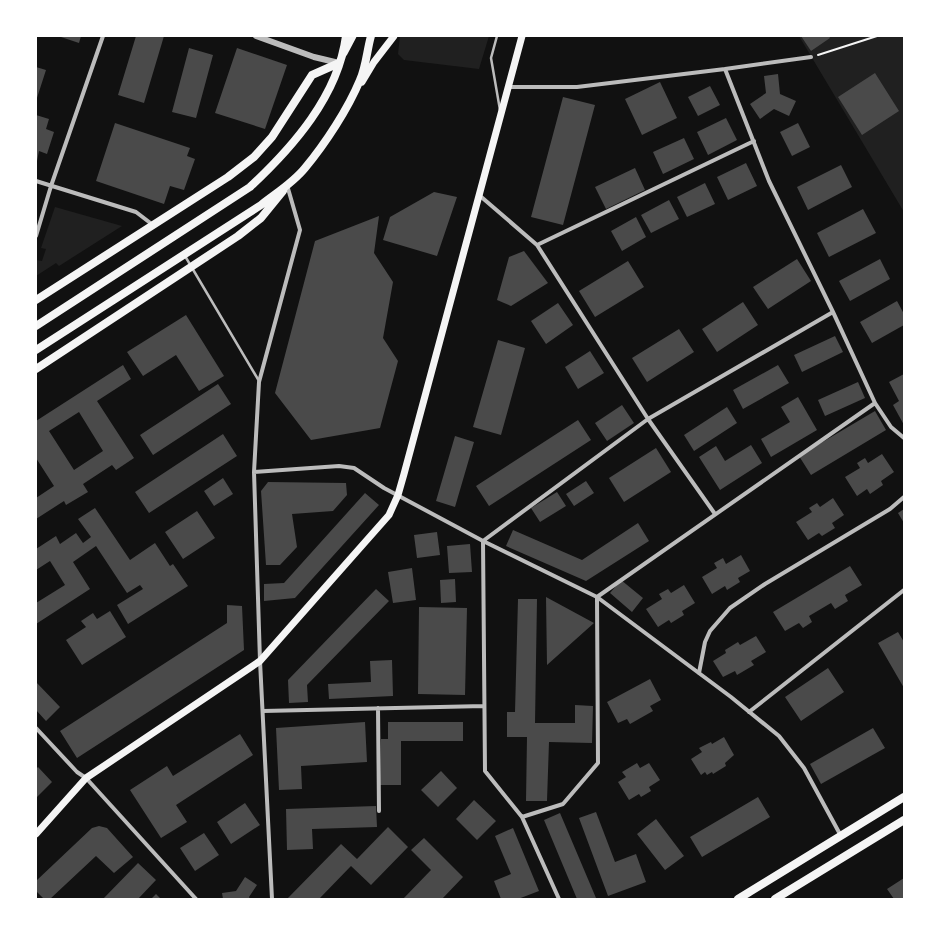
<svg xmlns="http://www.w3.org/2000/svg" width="940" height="935" font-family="Jost,sans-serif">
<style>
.green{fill:#202020}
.building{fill:#4a4a4a;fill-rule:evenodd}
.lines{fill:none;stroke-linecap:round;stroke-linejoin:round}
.path{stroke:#f5f5f5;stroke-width:2}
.service{stroke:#bcbcbc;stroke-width:2.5}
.minor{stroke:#bcbcbc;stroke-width:4}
.tertiary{stroke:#bcbcbc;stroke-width:6}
.secondary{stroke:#f5f5f5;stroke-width:7}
.primary{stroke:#f5f5f5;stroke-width:8}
</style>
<rect width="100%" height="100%" fill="#111"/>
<path class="green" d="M400 36H489L479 69 404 60 398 54Z
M799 36H904V212Z
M55 207 122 226 59 266 56 263 36 276V260L42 261 46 249 41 248Z"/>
<path class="building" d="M58 36H81L79 43Z
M136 36H164L144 103 118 95Z
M801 36H829L830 38 811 51Z
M189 48 213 55 196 118 172 112Z
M237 48 287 65 265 129 215 113Z
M36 67 46 70 36 101Z
M875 73 899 111 862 135 838 97Z
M778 74 780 94 796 101 789 116 774 109 760 119 750 104 766 93 764 76Z
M660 82 677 118 642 135 625 99Z
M710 86 720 105 698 116 688 97Z
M563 97 595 105 563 225 531 217Z
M36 115 49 119 46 129 54 132 47 154 39 151 37 161Z
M726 118 737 140 708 155 697 132Z
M115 123 190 148 187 156 195 159 184 190 170 186 164 204 96 181Z
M798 123 810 147 792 156 780 132Z
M684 138 694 159 663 174 653 152Z
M746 163 757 186 728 200 717 177Z
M841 165 852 187 808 210 797 187Z
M635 168 645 190 606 209 595 187Z
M705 183 715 204 687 217 677 197Z
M434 192 457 197 437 256 383 240 390 217Z
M669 200 679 219 651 233 641 215Z
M863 209 876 233 829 257 817 233Z
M379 216 374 253 393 282 383 338 398 361 380 428 311 440 275 393 315 241Z
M636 217 646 237 622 251 611 231Z
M524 251 548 283 511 306 497 300 509 257Z
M797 259 811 281 768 309 753 287Z
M880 259 890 279 850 301 839 281Z
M628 261 644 287 595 317 579 291Z
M897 301 904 314V325L872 343 860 322Z
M743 302 758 325 717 352 702 329Z
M558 303 573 325 546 344 531 321Z
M186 315 224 376 199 391 176 355 143 376 127 352Z
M679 329 694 352 647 382 632 358Z
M835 336 843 352 802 372 794 355Z
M498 340 525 348 501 435 473 427Z
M590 351 604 373 578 389 565 367Z
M123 365 131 379 97 401 134 458 116 470 112 465 83 484 88 492 66 505 64 501 36 519V498L54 486 36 458V421ZM79 412 103 451 74 470 49 431Z
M778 365 789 383 743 409 733 390Z
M904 374V425L893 405 899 401 889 382Z
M858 382 865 398 825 416 818 400Z
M218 384 231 404 153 455 140 435Z
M798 397 817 430 771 457 761 439 790 422 781 407Z
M622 405 634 423 607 441 595 423Z
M727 407 737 423 694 451 684 435Z
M875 411 886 430 811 475 799 456Z
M578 420 591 440 489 506 476 486Z
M223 434 237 456 149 513 135 492Z
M455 436 474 442 455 507 436 501Z
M751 445 762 463 720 490 699 457 716 446 725 461Z
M656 448 671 472 624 502 609 478Z
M882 454 894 472 881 481 883 485 870 494 867 489 857 496 845 477 860 468 857 463 865 458 868 463Z
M223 478 233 494 214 506 204 491Z
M586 481 594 493 574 506 566 494Z
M268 482 346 483 347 495 333 511 292 514 297 547 280 565H266L261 491Z
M557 492 566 506 540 522 531 508Z
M365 493 379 505 295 598 264 601V584L284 583Z
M833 498 844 515 832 523 835 528 822 536 819 533 808 540 796 522 812 512 809 508 817 503 820 507Z
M95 508 130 560 155 543 170 566 173 564 188 586 128 624 117 605 143 589 140 585 127 593 96 546 73 562 90 589 36 624V603L65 585 50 561 36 570V549L56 536 60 544 76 533 83 543 91 537 78 519Z
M904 509V523L898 513Z
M197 511 215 538 183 559 165 532Z
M638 523 649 541 586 581 506 546 513 530 582 560Z
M437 532 440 555 417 558 414 535Z
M470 544 472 572 449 573 447 546Z
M741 555 750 571 738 578 740 582 727 590 725 586 712 594 702 577 717 568 714 563 723 558 726 564Z
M850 566 862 585 845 595 848 601 835 609 831 603 809 616 812 622 803 628 799 623 785 631 773 612Z
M412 568 416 600 393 603 388 572Z
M455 579 456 602 441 603 440 580Z
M621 580 643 598 632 612 610 593Z
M684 585 695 603 682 611 684 615 671 623 669 620 658 627 646 609 662 599 659 594 668 589 671 593Z
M376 589 389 601 307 685 308 702 289 703 288 680Z
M546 597 594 623 547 665Z
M518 599H537L535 723H575V705L593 706 592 743 549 742 547 801H526L527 737H507V712H515Z
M227 605 242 606 244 650 77 758 60 731 227 623Z
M419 607 467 608 465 695 418 694Z
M110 611 126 637 82 665 66 640 86 627 81 621 93 613 97 619Z
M898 632 904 642V688L878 643Z
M756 636 766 652 751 661 754 665 737 675 735 671 723 677 713 661 726 653 725 650 738 642 740 645Z
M392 660 393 696 329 699 328 684 371 682 370 661Z
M828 668 844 692 801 721 785 697Z
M650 679 661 700 650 706 653 711 630 724 627 719 618 723 607 702Z
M36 682 60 707 46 721 36 710Z
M365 722 367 762 301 766 302 789 279 790 276 728Z
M388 722H463V741H401V785H380L381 739H388Z
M873 728 885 748 821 784 810 764Z
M240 734 253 755 176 805 187 822 161 838 130 790 167 766 173 776Z
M724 737 734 755 725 763 726 766 713 774 712 772 707 775 705 772 701 775 691 759 702 752 699 748 711 742 712 744Z
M637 763 640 768 649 763 660 780 649 787 651 791 641 797 639 794 629 800 618 782 626 777 622 772Z
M38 767 52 782 36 798V769Z
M441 771 457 788 438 807 421 790Z
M758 797 770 817 702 857 690 837Z
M474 800 496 821 477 840 456 819Z
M245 803 260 825 231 844 217 822Z
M376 806 377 827 312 829 313 849 287 850 286 809Z
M596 812 615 862 636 854 646 882 608 896 579 818Z
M560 813 596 898 594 899H577L544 820Z
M656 819 684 856 665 870 637 834Z
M99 826 107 828 133 857 114 873 96 856 50 899H44L36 891V881L92 828Z
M388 827 408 847 371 885 351 866 319 899H287L341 844 357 859Z
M513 828 539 891 518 899H501L494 881 511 874 495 836Z
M204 833 219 855 195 871 180 848Z
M424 838 463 877 442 899H403L431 870 411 850Z
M138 863 156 880 138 899H103Z
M245 877 257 885 249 897 250 899H223L222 893 236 891Z
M904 878V899H894L887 889Z
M156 894 161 899H151Z"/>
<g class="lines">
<path class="path" d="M818 55 877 36"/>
<path class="service" d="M497 36 491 58 500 110
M185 256 259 381"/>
<path class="minor" d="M725 69 811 57
M508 87H577L725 69 769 181 833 312 875 403 891 427 904 438
M36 181 136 212 153 225
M479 195 537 245 648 419 715 514
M36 236 51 186 103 36
M537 245 754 141
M254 472 339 466 354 468 384 488 483 541 597 597 731 697 779 736 804 768 841 836
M699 673 705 642 710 631 730 608 765 584 890 509 904 497
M378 708 379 811
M263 711 484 706
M749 712 904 590
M36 728 77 772 86 778 196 899
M522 817 563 804 598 763 597 597 875 403
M272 899 260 661 254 472 259 382 300 230 287 185
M559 899 522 817 485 771 483 541 648 419 833 312"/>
<path class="tertiary" d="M256 36 314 57 339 63"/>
<path class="secondary" d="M344 53 353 36
M362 82 374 62 394 36
M36 834 86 778 260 661 389 515 398 495 404 474 522 36"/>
<path class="primary" d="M36 300 228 177 254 157 272 137 312 75 339 63
M36 326 250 187C293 147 338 96 346 36
M36 350 261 205C276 193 293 183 305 168 325 144 348 109 360 80 366 67 367 50 371 36
M36 369 238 236 261 218 283 191
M738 899 904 797
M775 899 904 820"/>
</g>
<rect width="940" height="935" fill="none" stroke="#ffffff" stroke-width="74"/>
</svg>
